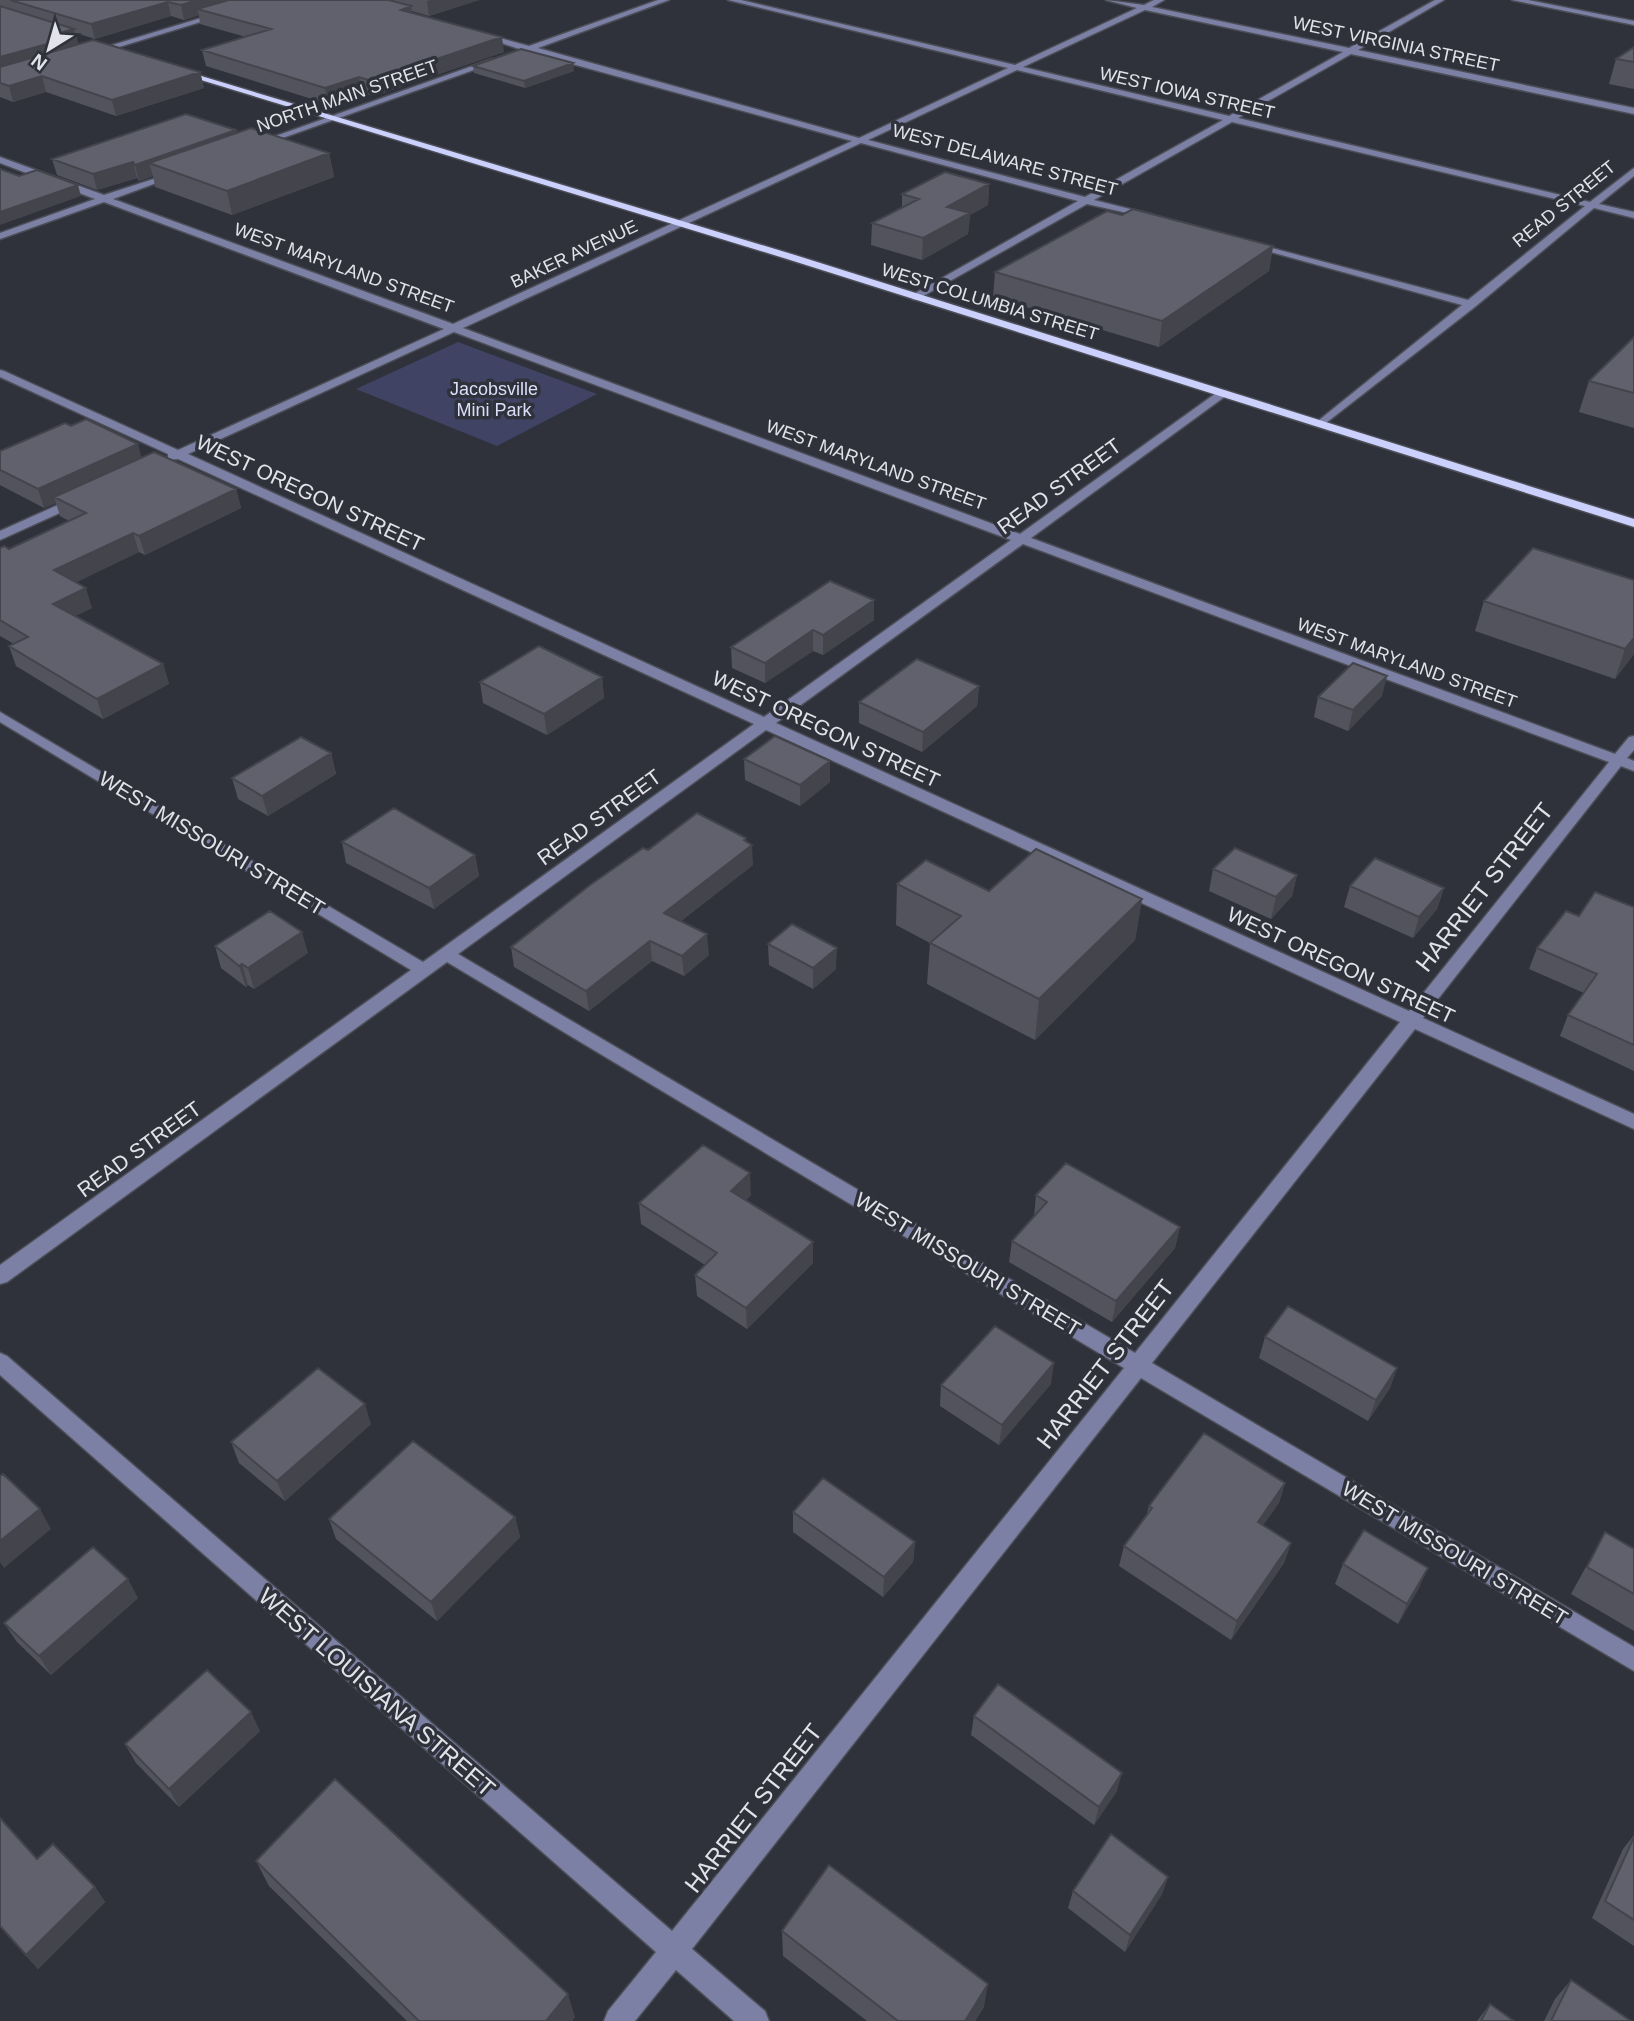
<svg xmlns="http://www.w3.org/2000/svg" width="1634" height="2021" font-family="Arial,sans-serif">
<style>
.green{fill:#414364}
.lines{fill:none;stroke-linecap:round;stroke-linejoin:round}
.minor-casing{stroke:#4c4e57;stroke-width:3}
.major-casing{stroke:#4c4e57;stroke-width:3}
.minor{fill:#7c80a4;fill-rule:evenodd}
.major{fill:#cbd0fd;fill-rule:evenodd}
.wall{fill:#53535d}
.shaded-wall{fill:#43444c}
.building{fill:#60616c;stroke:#43444c;stroke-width:2}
.labels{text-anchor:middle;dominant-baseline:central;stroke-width:7;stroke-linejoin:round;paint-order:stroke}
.far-street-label{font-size:18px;fill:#e2e3ea;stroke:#30323b}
.far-park-label{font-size:18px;fill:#dbdef9;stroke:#30323b}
.street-label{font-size:21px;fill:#e2e3ea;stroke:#30323b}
.near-street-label{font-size:24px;fill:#e2e3ea;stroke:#30323b}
</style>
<rect width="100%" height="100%" fill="#30323b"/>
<path class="green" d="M458 342 597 394 497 446 356 389Z"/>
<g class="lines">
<defs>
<path id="minor" d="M260 0H272L93 55 86 53Z
M658 0H669L538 48 859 138 1008 68 728 0H741L1015 65 1137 8 1106 0 1144 5 1154 0H1164L1152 7 1349 48 1435 0H1444L1358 50 1634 108V114L1351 54 1238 118 1590 202 1634 168V176L1599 204 1634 212V218L1594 208 1476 306 1322 426 1318 425V421L1462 305 1249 246V242L1468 300 1585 206 1232 122 1094 200 1154 215V219L1087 204 916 300 912 299V295L1078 201 861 143 463 328 1020 534 1219 391H1227V395L1031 538 1615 754 1629 737 1634 736V750L1627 758 1634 761V771L1621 766 1423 1018 1634 1114V1129L1415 1029 1152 1363 1634 1647V1671L1141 1378 692 1949 765 2011 769 2021H734L676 1970 635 2021H604L608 2011 656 1952 0 1375V1353L7 1356 672 1931 1124 1368 447 962 7 1282 0 1284V1265L411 970 0 722V712L423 962 754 724 178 459 168 460V454L0 377V370L4 371 178 450 444 329 104 202 0 239V233L95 199 0 163V157L104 195 178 171V175L113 199 453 324 852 141 525 51 478 35 482 33 529 46ZM1145 10 1343 52 1229 116 1023 67ZM1017 70 1223 120 1085 197 868 140ZM454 332 1011 540 764 717 188 454ZM1023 544 1609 762 1409 1011 776 723ZM766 730 1400 1022 1135 1353 458 954Z
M1512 0H1528L1634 21V25Z
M492 59 499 61 260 146 253 144Z
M80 495 86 499 84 502 0 540V531Z"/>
<path id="major" d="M178 69 795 255 1634 519V527L787 259 178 73Z"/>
</defs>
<use href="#minor" class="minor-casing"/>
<use href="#major" class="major-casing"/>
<use href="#minor" class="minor"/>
<use href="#major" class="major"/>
</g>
<path class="wall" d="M0 0H479L429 16 412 11V13L504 52 374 96 362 93 328 104 206 66 202 50 246 37 200 24 199 15 184 20 171 16 95 39 76 33 78 45 200 72 204 88 116 116 46 92 13 102 0 97Z
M1634 47V89L1609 84 1616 59Z
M473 66 574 71 525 88 474 73Z
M236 130 237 133 329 153 334 177 232 215 155 187 153 176 139 181 137 178 97 190 57 175 52 159Z
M989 184 988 205 970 215 968 234 922 260 871 245 872 223 902 207V194Z
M1122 215 1273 246 1269 271 1159 347 993 297 995 272Z
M1634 337V428L1579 412 1589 381Z
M0 451 142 457 236 489 241 508 145 555 139 552 75 582 92 608 75 616 163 664 169 684 103 719 16 666 9 646 14 644 0 636V548L9 549 69 521 60 516 56 503 44 508 0 485Z
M1634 580V654L1615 679 1475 631 1484 601Z
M874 600V620L823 655 813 651 765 683 732 668 731 647Z
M602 677 604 698 547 735 483 703 480 682Z
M979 686 977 706 922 752 859 723V702Z
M1382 696 1348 731 1314 717 1318 697Z
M331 753 336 774 268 816 238 799 232 778Z
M744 759 830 761V782L800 806 745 780Z
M342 842 475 855 479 876 434 909 346 863Z
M747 842 753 865 681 921 709 955 684 976 652 961 589 1011 514 967 511 947 648 850Z
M1213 869 1297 875 1292 896 1271 919 1209 891Z
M897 884 989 891 1142 899 1135 940 1035 1040 927 984 930 943 896 925Z
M1350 886 1444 888 1437 909 1413 938 1344 907Z
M1634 907V1071L1560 1036 1568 1015 1584 993 1529 969 1537 948 1579 916Z
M768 944 836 969 813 989 769 965Z
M215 946 308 953 254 989 248 985 246 987 221 968Z
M751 1195 746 1200 813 1242V1263L747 1329 697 1296 695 1275 705 1265 641 1224 639 1203Z
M1036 1195 1180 1227 1175 1248 1112 1322 1009 1262 1012 1241 1034 1217Z
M1265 1337 1397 1368 1390 1388 1368 1421 1259 1358Z
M1051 1384 999 1445 940 1406 941 1385Z
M371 1424 285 1501 239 1463 231 1442Z
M1285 1483 1279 1503 1263 1525 1291 1543 1284 1563 1231 1640 1119 1566 1124 1546 1146 1516 1149 1506Z
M793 1512 915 1542 913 1562 883 1597 793 1532Z
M515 1517 520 1537 437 1621 336 1539 329 1519Z
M1605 1532 1634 1549V1631L1571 1594Z
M1343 1564 1419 1588 1398 1624 1335 1584Z
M138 1598 51 1675 17 1642 4 1623Z
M974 1716 1117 1791 1094 1825 971 1735Z
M260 1731 179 1807 136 1763 125 1744Z
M0 1818 37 1859 95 1887 105 1902 38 1969 0 1927Z
M1634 1835V1946L1592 1918 1623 1849Z
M256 1861 575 2017 572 2021H407L269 1886Z
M1168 1877 1162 1894 1125 1952 1068 1908 1073 1891Z
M782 1931 984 2007 975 2021H867L783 1956Z
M1571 1980 1631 2021H1544L1555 1999Z
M1490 2004 1514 2021H1477Z"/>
<path class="shaded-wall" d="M198 0H251L197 9 199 15 184 20 181 5Z
M431 0H479L429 16 427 1Z
M168 2 171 16 95 39 91 24Z
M411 6 413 21 401 10Z
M74 29 80 51 0 74V57L63 32Z
M502 37 504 52 374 96 371 81Z
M573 63 574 71 525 88 524 81Z
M200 72 204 88 116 116 112 100Z
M42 76 46 92 13 102 9 86Z
M359 77 362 93 328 104 325 88Z
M236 130 239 146 149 163 153 176 139 181 135 165Z
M329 153 334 177 232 215 227 191Z
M133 162 137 178 97 190 93 174Z
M989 184 988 205 970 215 968 234 922 260 923 238 947 207Z
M78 185 81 196 0 225V212Z
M1273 246 1269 271 1159 347 1162 321Z
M138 444 143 463 54 497 56 503 44 508 38 489Z
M236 489 241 508 145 555 139 536Z
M133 533 139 552 61 590 54 570Z
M86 588 92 608 60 623 53 604Z
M874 600V620L823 655V635Z
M813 630V651L765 683V663Z
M1634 638V654L1615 679 1625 649Z
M163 664 169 684 103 719 97 699Z
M1387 676 1382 696 1348 731 1353 710Z
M602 677 604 698 547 735 544 714Z
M979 686 977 706 922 752 923 732Z
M331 753 336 774 268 816 262 796Z
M830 761V782L800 806V785Z
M746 838 747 849 752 845 753 865 665 933 664 913Z
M475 855 479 876 434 909 429 888Z
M1297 875 1292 896 1271 919 1276 897Z
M1444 888 1437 909 1413 938 1419 917Z
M1142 899 1135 940 1035 1040 1039 999Z
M302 932 308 953 254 989 248 968Z
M707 934 709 955 684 976 682 956Z
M650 941 652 961 589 1011 586 991Z
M837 948 836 969 813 989V968Z
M242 964 248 985 246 987 239 966Z
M750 1173 751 1195 732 1212 731 1191Z
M1180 1227 1175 1248 1112 1322 1116 1301Z
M813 1242V1263L747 1329 746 1308Z
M1054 1363 1051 1384 999 1445 1002 1425Z
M1397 1368 1390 1388 1368 1421 1376 1400Z
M365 1404 371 1424 285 1501 277 1481Z
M1285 1483 1279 1503 1251 1542 1258 1522Z
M40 1509 51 1529 4 1568 0 1562V1541Z
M515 1517 520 1537 437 1621 431 1602Z
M915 1542 913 1562 883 1597 884 1577Z
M1291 1543 1284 1563 1231 1640 1237 1621Z
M1428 1568 1419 1588 1398 1624 1407 1604Z
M128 1579 138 1598 51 1675 39 1656Z
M251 1712 260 1731 179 1807 169 1789Z
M1122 1773 1117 1791 1094 1825 1099 1807Z
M1168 1877 1162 1894 1125 1952 1130 1935Z
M95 1887 105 1902 38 1969 26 1955Z
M988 1984 984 2007 975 2021H965Z
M568 1994 575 2017 572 2021H546Z"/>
<path class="building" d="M10 0H198L181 5 168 2 91 24Z
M229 0H389L411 6 401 10 502 37 371 81 359 77 325 88 202 50 271 29 197 9Z
M0 6 74 29 63 32 76 36 0 57Z
M93 40 200 72 112 100 42 76 9 86 0 83V67Z
M1634 47V62L1616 59Z
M521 49 573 63 524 81 473 66Z
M186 114 236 130 135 165 133 162 93 174 52 159Z
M251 128 329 153 227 191 149 163Z
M0 169 19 176 37 170 78 185 0 212Z
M945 172 989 184 947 207 970 213 923 238 872 223 919 199 902 194Z
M1133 209 1273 246 1162 321 995 272 1107 211 1122 215Z
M1634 337V393L1589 381Z
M86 419 138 444 38 489 0 470V451L65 423 71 426Z
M154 452 236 489 139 536 133 533 54 570 86 588 53 604 163 664 97 699 9 646 28 637 0 620V548L4 546 9 549 86 513 54 497Z
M1533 548 1634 580V638L1625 649 1484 601Z
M830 581 874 600 823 635 813 630 765 663 731 647Z
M539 646 602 677 544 714 480 682Z
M917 659 979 686 923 732 859 702Z
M1353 663 1387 676 1353 710 1318 697Z
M775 736 830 761 800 785 744 759Z
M301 737 331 753 262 796 232 778Z
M394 808 475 855 429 888 342 842Z
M697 813 746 838 744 840 752 845 664 913 707 934 682 956 650 941 586 991 511 947 590 885 643 848 648 850Z
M1235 848 1297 875 1276 897 1213 869Z
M1036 849 1142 899 1039 999 930 943 961 916 897 884 926 860 989 891Z
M1375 858 1444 888 1419 917 1350 886Z
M1595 892 1634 907V1045L1568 1015 1597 974 1537 948 1566 911 1579 916Z
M270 911 302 932 248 968 242 964 239 966 215 946Z
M792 924 837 948 813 968 768 944Z
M703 1145 750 1173 731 1191 813 1242 746 1308 695 1275 717 1253 639 1203Z
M1066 1163 1180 1227 1116 1301 1012 1241 1047 1202 1036 1195Z
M1288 1306 1397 1368 1376 1400 1265 1337Z
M995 1326 1054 1363 1002 1425 941 1385Z
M318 1368 365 1404 277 1481 231 1442Z
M1204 1433 1285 1483 1258 1522 1291 1543 1237 1621 1124 1546 1152 1508 1149 1506Z
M413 1441 515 1517 431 1602 329 1519Z
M3 1474 40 1509 0 1541V1476Z
M823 1478 915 1542 884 1577 793 1512Z
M1364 1530 1428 1568 1407 1604 1343 1564Z
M1605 1532 1634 1549V1594L1587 1567Z
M93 1547 128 1579 39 1656 4 1623Z
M207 1670 251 1712 169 1789 125 1744Z
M998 1684 1122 1773 1099 1807 974 1716Z
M335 1779 568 1994 546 2021H419L256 1861Z
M0 1818 37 1859 53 1844 95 1887 26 1955 0 1926Z
M1111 1834 1168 1877 1130 1935 1073 1891Z
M1634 1837V1920L1605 1901Z
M829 1865 988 1984 965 2021H898L782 1931Z
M1571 1980 1631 2021H1551Z
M1490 2004 1514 2021H1481Z"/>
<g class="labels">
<g class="far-street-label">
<text transform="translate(1396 44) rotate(12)">WEST VIRGINIA STREET</text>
<text transform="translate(1187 93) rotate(13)">WEST IOWA STREET</text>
<text transform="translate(347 96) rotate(-19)">NORTH MAIN STREET</text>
<text transform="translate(1005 160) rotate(15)">WEST DELAWARE STREET</text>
<text transform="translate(1564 204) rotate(-39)">READ STREET</text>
<text transform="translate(574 254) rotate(-25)">BAKER AVENUE</text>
<text transform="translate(344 268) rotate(20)">WEST MARYLAND STREET</text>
<text transform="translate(990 302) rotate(17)">WEST COLUMBIA STREET</text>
<text transform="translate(876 465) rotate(20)">WEST MARYLAND STREET</text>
<text transform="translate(1407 663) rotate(20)">WEST MARYLAND STREET</text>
</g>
<g class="far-park-label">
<text x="494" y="389">Jacobsville<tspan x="494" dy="21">Mini Park</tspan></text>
</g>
<g class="street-label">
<text transform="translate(1059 486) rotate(-36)">READ STREET</text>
<text transform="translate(310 493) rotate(25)">WEST OREGON STREET</text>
<text transform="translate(826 729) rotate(25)">WEST OREGON STREET</text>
<text transform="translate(599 817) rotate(-36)">READ STREET</text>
<text transform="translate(212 843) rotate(31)">WEST MISSOURI STREET</text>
<text transform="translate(1341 965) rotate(25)">WEST OREGON STREET</text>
<text transform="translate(139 1149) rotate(-36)">READ STREET</text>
<text transform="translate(968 1264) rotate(31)">WEST MISSOURI STREET</text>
<text transform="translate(1455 1553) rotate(31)">WEST MISSOURI STREET</text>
</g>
<g class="near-street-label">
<text transform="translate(1484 887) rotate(-52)">HARRIET STREET</text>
<text transform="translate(1105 1364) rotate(-52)">HARRIET STREET</text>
<text transform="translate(377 1692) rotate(41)">WEST LOUISIANA STREET</text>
<text transform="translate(753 1808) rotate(-52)">HARRIET STREET</text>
</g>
</g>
<g transform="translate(49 49) rotate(217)" stroke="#30323b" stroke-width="5" paint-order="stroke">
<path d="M0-5L12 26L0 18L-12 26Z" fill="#e2e3ea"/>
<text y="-10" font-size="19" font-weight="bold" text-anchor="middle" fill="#e2e3ea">N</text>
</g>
</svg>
